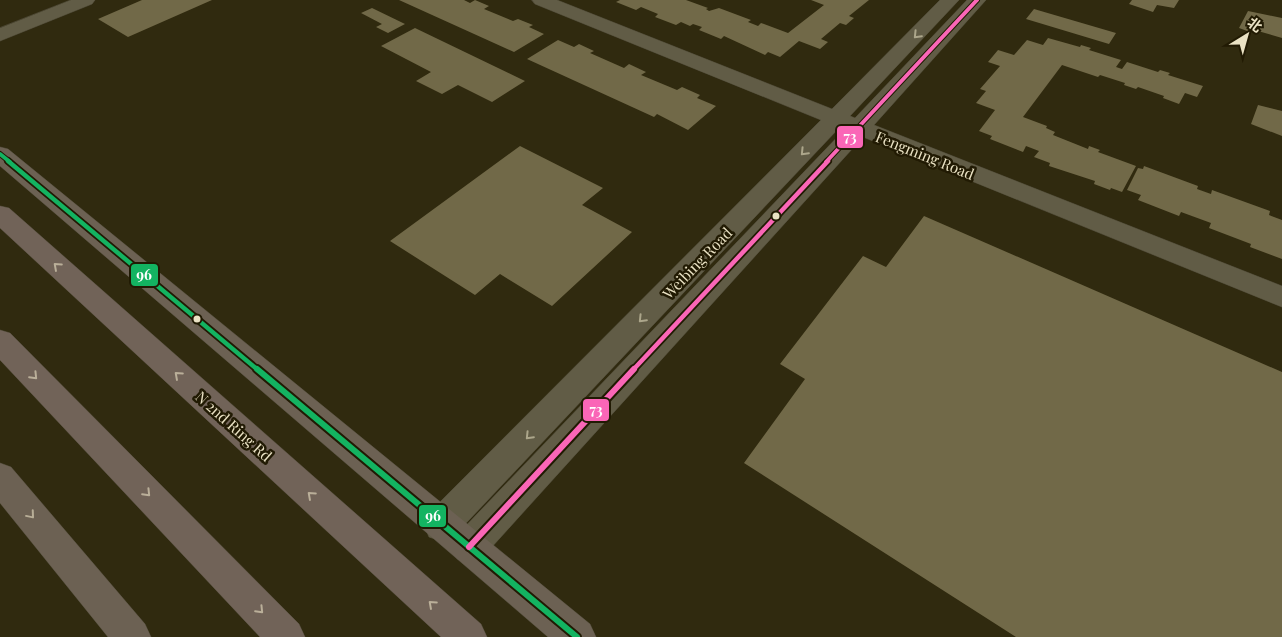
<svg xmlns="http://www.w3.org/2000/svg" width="1282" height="637" font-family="'Playfair Display','Noto Sans SC',serif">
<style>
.building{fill:#716948}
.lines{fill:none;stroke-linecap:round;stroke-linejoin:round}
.minor-casing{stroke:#4a4532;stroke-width:1}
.major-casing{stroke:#4a4532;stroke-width:1}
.highway-casing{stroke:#4a4532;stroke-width:1}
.minor{fill:#615c46;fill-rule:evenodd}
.major{fill:#6c6153;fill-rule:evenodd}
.highway{fill:#716358;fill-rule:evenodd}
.bus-1-far2-casing{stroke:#211a03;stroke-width:6}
.bus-1-far1-casing{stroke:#211a03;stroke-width:8}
.bus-1-casing{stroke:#211a03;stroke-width:10}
.bus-2-far2-casing{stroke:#211a03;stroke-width:6}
.bus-2-far1-casing{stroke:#211a03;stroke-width:8}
.bus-2-casing{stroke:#211a03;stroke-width:10}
.bus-1-far2{stroke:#13b361;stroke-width:4}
.bus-1-far1{stroke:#13b361;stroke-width:4.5}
.bus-1{stroke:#13b361;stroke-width:6}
.bus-2-far2{stroke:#fa66b7;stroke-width:4}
.bus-2-far1{stroke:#fa66b7;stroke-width:4.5}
.bus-2{stroke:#fa66b7;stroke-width:6}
.oneway{stroke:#aca68b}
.oneway2{stroke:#baaf99}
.oneway3{stroke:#b8ae97}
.bus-dot{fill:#eae2c4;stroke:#211a03;stroke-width:2}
.labels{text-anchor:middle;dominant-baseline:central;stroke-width:5;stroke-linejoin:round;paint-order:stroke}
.street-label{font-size:15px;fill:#eae2c4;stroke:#211a03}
.line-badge{stroke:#211a03;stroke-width:2}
.badge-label{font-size:14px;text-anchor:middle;font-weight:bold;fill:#fff}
</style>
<rect width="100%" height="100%" fill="#302a0f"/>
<path class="building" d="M142 0H212L128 37 98 19Z
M399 0H464L470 3 475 0 489 6 484 9 513 21 518 19 533 25 529 27 544 34 514 52Z
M620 0H686L708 8 706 9 709 11 719 8 751 20 748 22 758 26 761 23 788 33 824 5 811 0H869L849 16 854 18 846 25 840 23 821 39 828 42 820 49 799 41 780 57 768 52 765 55 724 36 721 39 699 30 702 27 693 24 690 26 681 22 676 25 655 17 658 14 641 7 636 10 616 2Z
M1132 0H1179L1174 8 1157 5 1153 12 1129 4Z
M372 8 405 24 388 33 376 27 382 24 361 13Z
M1034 9 1116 33 1109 44 1026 19Z
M1248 11 1282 18V38L1251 29 1250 32 1239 28Z
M415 28 525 81 492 102 458 85 442 94 416 81 431 72 381 46Z
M1048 38 1080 47 1081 45 1091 48 1089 50 1121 60 1116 67 1122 69 1127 62 1158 72 1160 70 1170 73 1168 75 1203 86 1197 97 1185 93 1179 104 1163 98 1164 96 1138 87 1136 89 1124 85 1125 83 1100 75 1098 77 1062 65 1023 117 1047 126 1046 128 1055 132 1053 135 1088 149 1089 146 1100 150 1098 152 1136 166 1122 192 1111 188 1110 190 1094 184 1095 181 1049 166 1050 163 1034 157 1039 151 1026 146 1023 152 990 139 992 136 979 131 995 110 976 103 986 91 980 89 1000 66 988 62 998 50 1014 55 1027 40 1043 45Z
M558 40 574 47 579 44 594 51 590 53 624 68 629 64 646 72 641 75 677 90 682 87 700 95 697 98 716 106 688 130 657 114 654 117 527 59Z
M1258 105 1282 111V136L1251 124Z
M520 146 603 188 582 205 632 232 552 306 500 274 475 295 390 241Z
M1144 166 1198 186 1197 189 1211 194 1212 190 1270 211 1269 215 1282 220V259L1250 247 1251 244 1209 228 1211 223 1181 212 1179 216 1138 200 1141 195 1127 190 1138 168 1143 169Z
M924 216 1282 372V637H1016L744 463 805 379 780 364 863 256 886 267Z"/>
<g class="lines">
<defs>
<path id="minor" d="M71 0H95L92 4 0 41V28Z
M532 0H557L832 109 940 0H959L850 116 855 118 967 0H986L874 125 1282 286V307L863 137 481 559 469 564 457 559 452 547 457 535 844 130 839 128 453 537 441 541 429 537 424 525 429 513 821 120 535 4Z"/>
<path id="major" d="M0 147 8 149 590 624 596 637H548L0 166Z
M0 463 11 467 145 624 151 637H108L0 503Z"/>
<path id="highway" d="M0 206 9 208 481 624 487 637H441L0 228Z
M0 330 10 333 299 624 305 637H260L0 360Z"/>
</defs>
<use href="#minor" class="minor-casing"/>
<use href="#major" class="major-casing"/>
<use href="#highway" class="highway-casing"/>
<use href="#minor" class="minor"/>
<use href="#major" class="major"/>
<use href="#highway" class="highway"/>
<defs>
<path id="bus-1-far2" d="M0 154 10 162"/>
<path id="bus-1-far1" d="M8 161 258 370"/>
<path id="bus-1" d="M257 369 577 637"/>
<path id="bus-2-far2" d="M826 162 977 0"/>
<path id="bus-2-far1" d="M633 370 828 161"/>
<path id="bus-2" d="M469 547 634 369"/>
</defs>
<use href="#bus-1-far2" class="bus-1-far2-casing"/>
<use href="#bus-1-far1" class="bus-1-far1-casing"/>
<use href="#bus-1" class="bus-1-casing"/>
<use href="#bus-2-far2" class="bus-2-far2-casing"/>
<use href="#bus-2-far1" class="bus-2-far1-casing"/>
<use href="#bus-2" class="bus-2-casing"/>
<use href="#bus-1-far2" class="bus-1-far2"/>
<use href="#bus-1-far1" class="bus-1-far1"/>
<use href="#bus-1" class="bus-1"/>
<use href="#bus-2-far2" class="bus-2-far2"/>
<use href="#bus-2-far1" class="bus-2-far1"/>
<use href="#bus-2" class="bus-2"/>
</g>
<defs><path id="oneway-chevron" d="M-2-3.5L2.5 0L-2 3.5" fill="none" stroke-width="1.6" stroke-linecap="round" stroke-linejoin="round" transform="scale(1.25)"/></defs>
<g class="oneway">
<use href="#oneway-chevron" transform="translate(917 35) rotate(134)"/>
<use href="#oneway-chevron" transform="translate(804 152) rotate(134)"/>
<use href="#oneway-chevron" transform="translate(642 319) rotate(134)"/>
<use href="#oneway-chevron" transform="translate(529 436) rotate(134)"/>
</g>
<g class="oneway2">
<use href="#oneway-chevron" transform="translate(57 266) rotate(-138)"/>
<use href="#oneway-chevron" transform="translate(178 375) rotate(-138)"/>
<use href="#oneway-chevron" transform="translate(34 376) rotate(46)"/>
<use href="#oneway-chevron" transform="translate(147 493) rotate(46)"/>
<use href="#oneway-chevron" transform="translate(311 495) rotate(-138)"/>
<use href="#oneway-chevron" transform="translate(432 604) rotate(-138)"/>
<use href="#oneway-chevron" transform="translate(260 610) rotate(46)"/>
</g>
<use class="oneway3" href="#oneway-chevron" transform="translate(31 515) rotate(50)"/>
<g class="bus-dot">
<circle cx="776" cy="216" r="4.5"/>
<circle cx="197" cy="319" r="4.5"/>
</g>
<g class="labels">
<g class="street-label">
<text transform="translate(925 155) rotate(22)">Fengming Road</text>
<text transform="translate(697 263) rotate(-46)">Weibing Road</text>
<text transform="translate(234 426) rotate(42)">N 2nd Ring Rd</text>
</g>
</g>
<g class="line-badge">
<rect x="836" y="125" width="28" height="24" rx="5" fill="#fa66b7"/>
<rect x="130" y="263" width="29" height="24" rx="5" fill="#13b361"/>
<rect x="582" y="398" width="28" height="24" rx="5" fill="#fa66b7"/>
<rect x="418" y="504" width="29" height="24" rx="5" fill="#13b361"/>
</g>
<g class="badge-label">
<text x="850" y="142">73</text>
<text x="144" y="280">96</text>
<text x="596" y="415">73</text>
<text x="433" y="521">96</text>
</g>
<g transform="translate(1247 35) rotate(37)" stroke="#211a03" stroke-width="4" paint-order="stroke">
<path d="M0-4L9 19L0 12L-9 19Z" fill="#eae2c4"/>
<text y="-8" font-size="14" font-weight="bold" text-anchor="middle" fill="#eae2c4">北</text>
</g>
</svg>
